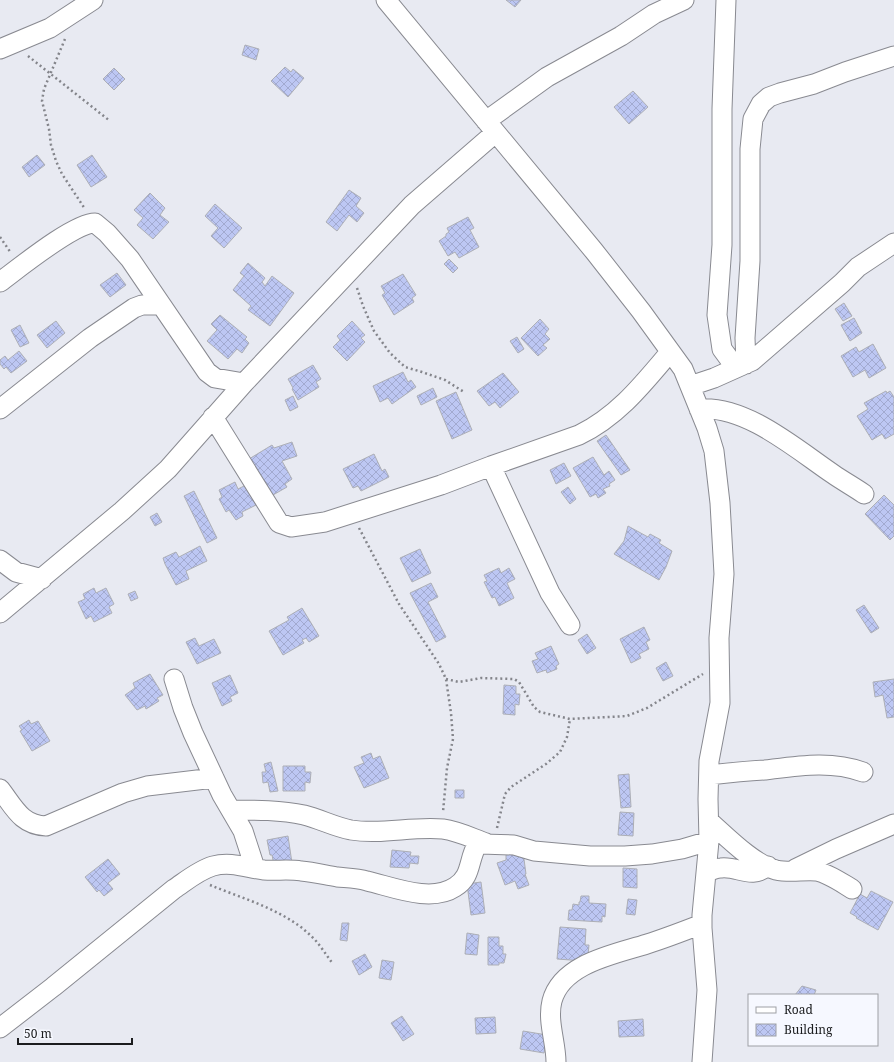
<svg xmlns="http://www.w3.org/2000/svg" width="894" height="1062" font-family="'Noto Serif',serif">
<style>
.building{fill:url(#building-cross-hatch);stroke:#adafb6}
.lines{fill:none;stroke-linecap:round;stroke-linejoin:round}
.minor-casing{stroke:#898a91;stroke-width:21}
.path{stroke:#84858b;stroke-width:2.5;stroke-dasharray:2 3;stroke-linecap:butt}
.minor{stroke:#fff;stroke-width:19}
</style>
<defs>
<pattern id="building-cross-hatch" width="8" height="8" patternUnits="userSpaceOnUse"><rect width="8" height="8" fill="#bdc7f3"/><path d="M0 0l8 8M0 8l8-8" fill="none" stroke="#a2aad0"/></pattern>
</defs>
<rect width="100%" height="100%" fill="#e8eaf2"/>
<path class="building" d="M506 0H521L515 7Z
M245 45 259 49 256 60 242 55Z
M285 67 291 72 293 69 304 78 288 97 271 81Z
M114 68 125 79 114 90 103 79Z
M633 91 648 107 629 124 614 107Z
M37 155 45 165 29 177 22 167Z
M92 155 107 177 91 187 77 165Z
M349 190 361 198 356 206 364 213 357 222 349 215 337 231 326 222Z
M150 193 165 208 160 215 169 222 153 239 137 225 143 218 134 210Z
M215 204 242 228 224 248 211 236 218 228 205 216Z
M468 217 474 228 470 230 479 247 459 258 455 252 448 256 439 241 446 236V234L449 232 447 228Z
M449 259 458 268 453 273 444 264Z
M248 263 265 278 262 282 265 286 272 276 294 293 270 326 248 310 251 306 233 290 244 276 240 273Z
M117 273 126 285 110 297 100 285Z
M403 274 416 295 412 298 414 302 394 315 382 295 385 293 381 286Z
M844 303 852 316 843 321 835 309Z
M220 315 247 337 245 339 249 343 242 353 237 349 228 359 207 341 217 330 211 324Z
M854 318 862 333 850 341 841 325Z
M540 319 549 329 545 334 550 339 543 345 547 348 538 356 521 338Z
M56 321 65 333 47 348 37 335Z
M352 321 365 335 361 338 365 342 347 361 333 347 340 340 337 336Z
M20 325 29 343 20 347 11 330Z
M517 337 524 349 518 353 510 341Z
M873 344 886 368 869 378 865 370 853 377 841 356 856 347 859 352Z
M19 351 27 361 11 373 6 367 4 369 0 364V360L5 356 8 360Z
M313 365 321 379 316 382 319 387 298 400 292 389 293 388 288 379Z
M403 372 408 382 411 380 416 387 392 404 388 398 380 402 373 386Z
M503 373 519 392 500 408 495 402 489 406 477 391Z
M433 388 437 397 421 405 417 396Z
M886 391 887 393 890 391 894 397V434L885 439 882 434 872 440 857 416 868 409 864 403Z
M456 392 472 430 452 439 436 401Z
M293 396 298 407 290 411 285 400Z
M606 435 630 470 621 475 597 441Z
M292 442 297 456 282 461 292 479 285 484 287 487 273 495 271 492 269 493 249 459 272 445 274 448Z
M374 454 382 471 385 469 389 477 361 491 358 486 353 488 343 469Z
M593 457 604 475 609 471 615 480 609 484 610 486 603 489 606 493 598 498 596 494 590 497 573 468Z
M564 463 571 476 556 484 550 470Z
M235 482 238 489 246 485 256 505 242 512 243 516 236 520 229 510 226 512 219 499 222 497 219 490Z
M568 487 576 499 570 504 561 492Z
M194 491 217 538 207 543 184 496Z
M884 495 894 505V536L890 540 865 514Z
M157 513 162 522 155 526 150 517Z
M628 526 648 537 650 534 661 540 659 543 672 551 666 567 659 580 614 554 624 541Z
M200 546 207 561 186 571 189 579 176 585 165 564 163 558 176 552 179 557Z
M420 549 431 573 412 582 400 558Z
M499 568 501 573 509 568 515 579 507 583 514 598 499 606 495 597 492 598 484 582 487 581 484 575Z
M431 583 438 597 428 602 446 637 436 642 410 593Z
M94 588 96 593 106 588 114 604 109 607 112 613 94 622 91 616 86 619 78 602 85 599 83 594Z
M135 591 138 598 131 601 128 594Z
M864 605 879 628 871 633 856 610Z
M302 608 319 636 309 642 306 638 302 640 304 643 283 655 269 631 289 620 287 617Z
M644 627 650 640 646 642 649 649 639 654 641 658 631 663 620 639Z
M587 634 596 648 587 654 578 640Z
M195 638 199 646 214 639 221 653 197 664 186 642Z
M551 646 559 664 556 666 557 669 547 673 546 670 537 673 532 661 538 659 535 653Z
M666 662 673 676 663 681 656 668Z
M150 674 163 695 157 698 159 701 146 709 145 706 137 710 125 695 135 688 133 683Z
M230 675 238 693 230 697 232 701 222 706 212 683Z
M894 679V717L887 718 883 695 875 697 873 682Z
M504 685 516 686V694H520L519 705 515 704V715L503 714Z
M29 720 31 724 38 721 50 741 32 751 20 731 22 730 19 726Z
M371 753 373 759 380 756 389 778 364 788 354 767 364 763 361 757Z
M271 762 278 791 270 792 268 782 263 783 262 772H266L264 764Z
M283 766H305V772H311L310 783 305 782V791H283Z
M629 774 631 807 621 808 618 775Z
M455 790H464V798H455Z
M620 812 634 813 633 836 618 835Z
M288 836 292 863 274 865 272 855H270L267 840Z
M392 850 411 852 410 856H419L418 864 410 863 409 868 390 867Z
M523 852 526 874H525L529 885 518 889 515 881 505 885 497 863 506 860V855Z
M108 859 120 874 108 883 113 889 104 896 99 890 97 892 85 877Z
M623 868 637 869V888L623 887Z
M481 882 485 913 471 915 467 884Z
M871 891 893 902 878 930 856 918 857 917 850 913 860 894 867 898Z
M581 896H589V903L606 904 605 917 602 916V922L568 920 569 910H572L573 904 579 905V902H580Z
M628 899 637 900 635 915 626 914Z
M342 923H349L347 941 340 940Z
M560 927 586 929 585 945H589L588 955H584V961L557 959Z
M467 933 479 935 477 955 465 954Z
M488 937H499V946H503V954H506L504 963H499V965H488Z
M365 954 372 967 359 975 352 961Z
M382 960 394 962 391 980 379 978Z
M802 986 816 990 814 995H795Z
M402 1016 414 1034 403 1041 391 1023Z
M495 1017 496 1033 476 1034 475 1018Z
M643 1019 644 1036 619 1037 618 1021Z
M523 1031 547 1035 544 1053 520 1049Z"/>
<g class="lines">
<defs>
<path id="minor" d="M386 0 594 251 641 311 683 369 707 428 714 451 720 503 724 574 719 638 720 703 709 761 708 799 709 841 702 915V928L707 990 702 1062
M726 0 722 109V245L717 315 722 349 736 368
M0 49 50 28 93 0
M486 121 547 77 621 36 654 14 684 0
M0 282C19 268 74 223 95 223L107 233 130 259 207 372 215 378 244 383
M746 364 745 338 750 261V149L753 119 761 104 769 97 780 93 814 84 845 72 894 56
M690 386 714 378 752 361 842 283 858 267 894 243
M0 409 90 338 134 308 142 305H161
M699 409C746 405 796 449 833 474 843 481 854 487 864 494
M213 417 279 523 291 527 325 522 441 485 491 466 579 435C618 416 643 384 670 352
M491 466 550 593 570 625
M0 560 16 572 42 579
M0 613 122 511 168 469 244 383 412 205 495 133
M174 679 183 708 193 733 222 795 243 831 255 868
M709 775C727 773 746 771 765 770 797 766 831 760 863 772
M0 789C14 807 21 825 46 826L123 793 147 786 214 778
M231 810C256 810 281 810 304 815 320 819 335 827 351 830 382 835 412 826 443 829 458 831 472 838 486 843
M709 821C726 836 753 864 776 870 789 873 803 870 816 871 828 873 842 883 852 889
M795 869 836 849 894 824
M706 873C711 870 716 868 721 868 739 866 751 880 768 866
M0 1028 53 987 174 889C186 881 199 870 213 866 231 861 247 868 264 870 276 871 289 869 301 871 313 872 325 875 337 877 347 878 357 878 367 881 393 887 431 903 455 887 472 877 468 860 477 845L481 844 514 845 534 851 590 856H625L652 854 682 849 709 841
M556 1062C556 1042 547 1021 552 1001 562 963 616 954 647 944 666 938 684 931 702 924"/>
</defs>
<use href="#minor" class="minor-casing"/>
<path class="path" d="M65 39 44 89 42 101 49 129 51 145 56 161 62 174 85 209
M28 56 110 121
M0 237 11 253
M357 288 363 306 374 331 390 353 405 367 422 372 445 380 464 392
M359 528 399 604 439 664 446 679 451 713 453 739 447 768 443 812
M446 679 459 682 481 678 514 679 519 682 534 707 540 712 570 719 627 716 647 708 703 674
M497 828 505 794 511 787 546 764 560 752 567 737 570 719
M210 885C246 900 289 911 316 941 322 948 327 956 333 964"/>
<use href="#minor" class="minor"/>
</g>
<rect x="748" y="994" width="130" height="52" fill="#f6f8ff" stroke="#9ea0a5"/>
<rect x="756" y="1007" width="20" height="6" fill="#ffffff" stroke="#9ea0a5"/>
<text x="784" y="1014" font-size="12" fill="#1b1c1e">Road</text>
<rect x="756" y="1024" width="20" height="12" fill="url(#building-cross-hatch)" stroke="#9ea0a5"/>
<text x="784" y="1034" font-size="12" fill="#1b1c1e">Building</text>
<path d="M18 1038v6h114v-6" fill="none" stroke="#1b1c1e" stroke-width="2"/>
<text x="24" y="1038" font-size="12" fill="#1b1c1e" stroke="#f6f8ff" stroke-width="3" paint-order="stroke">50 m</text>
</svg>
